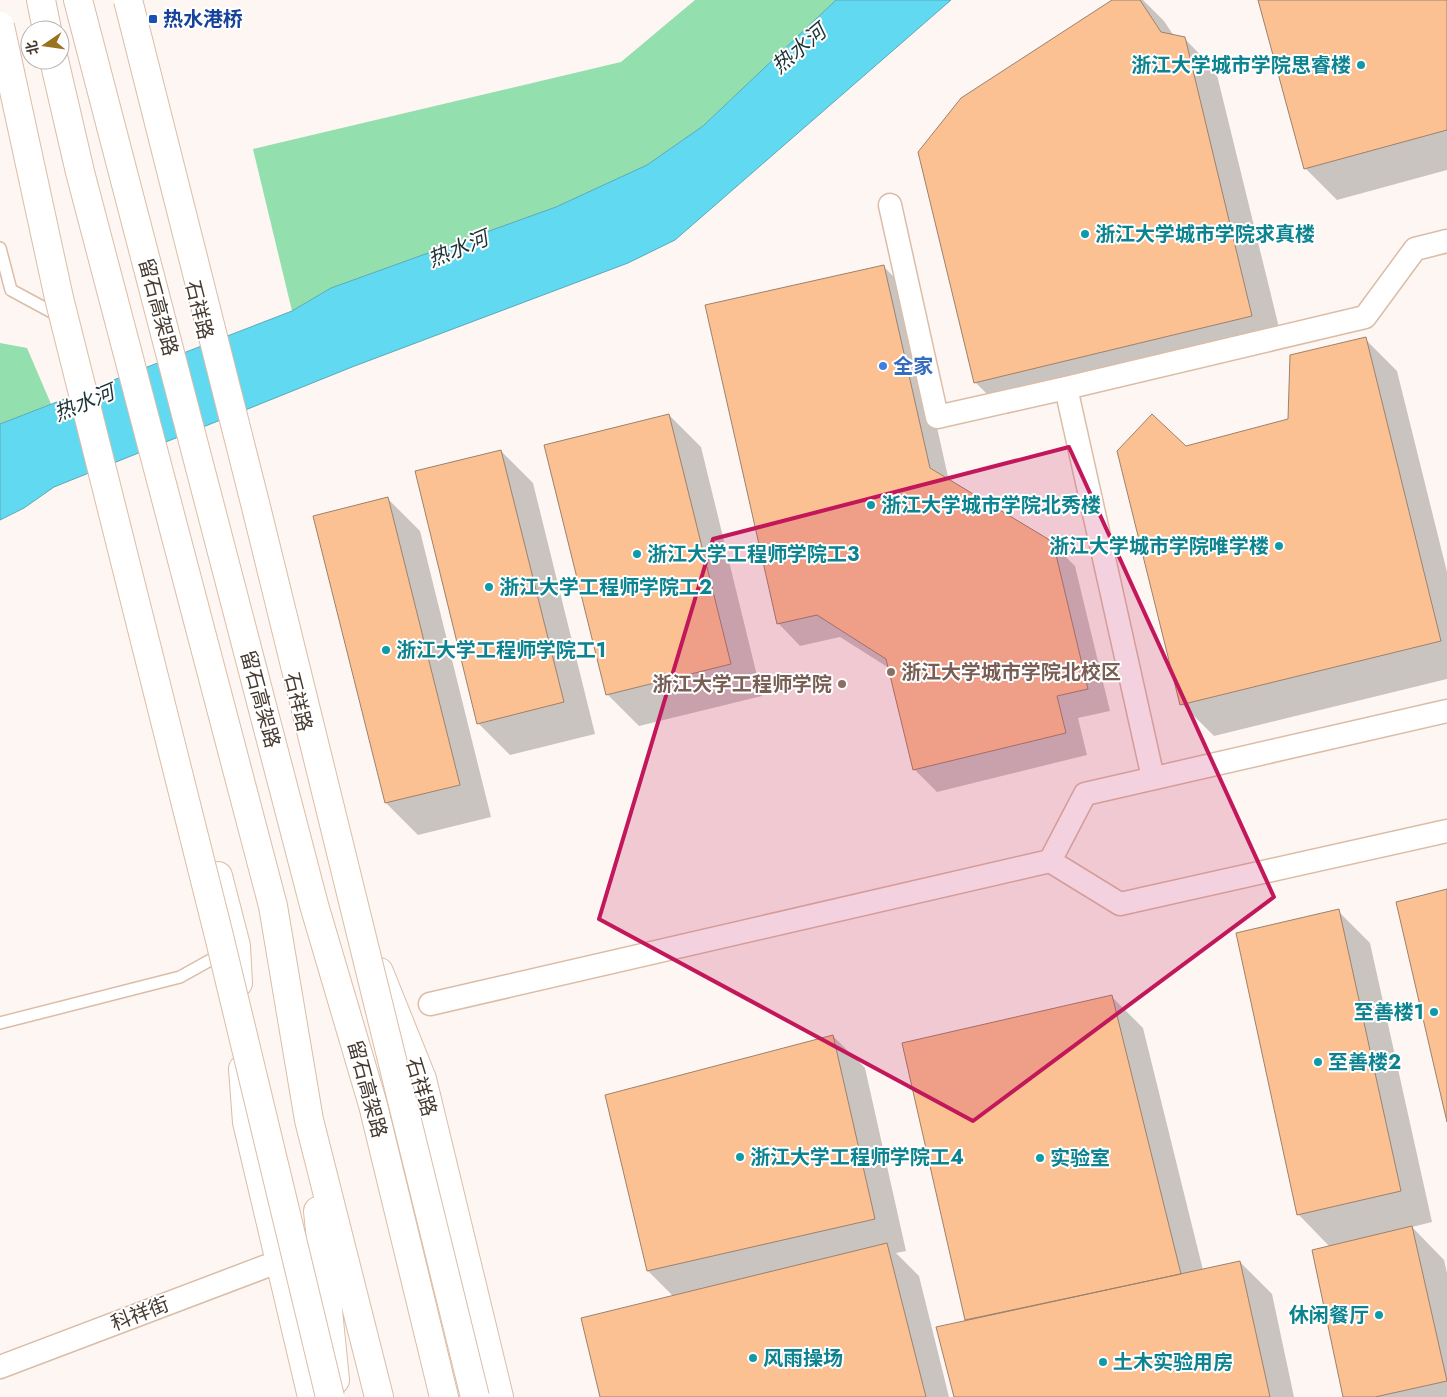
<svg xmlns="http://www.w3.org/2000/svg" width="1447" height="1397" font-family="Jost,'Noto Sans SC',sans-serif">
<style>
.green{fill:#93dfae}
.water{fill:#61d9f1;stroke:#59a9b7}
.shadow{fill:#0003}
.building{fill:#fbc193;stroke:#9d816c}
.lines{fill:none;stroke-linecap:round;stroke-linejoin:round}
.service-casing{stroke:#dbbda7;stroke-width:14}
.minor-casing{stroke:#dbbda7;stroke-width:25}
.primary-casing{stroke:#dbbda7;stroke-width:30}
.trunk-casing{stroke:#dbbda7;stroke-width:30}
.service{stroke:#fff;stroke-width:11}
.minor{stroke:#fff;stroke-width:22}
.primary{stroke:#fff;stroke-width:28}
.trunk{stroke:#fff;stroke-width:28}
.trunk-bridge-casing{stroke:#dbbda7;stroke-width:30;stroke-linecap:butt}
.trunk-bridge{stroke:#fff;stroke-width:28}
.marked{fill:#c2185b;fill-opacity:0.2;stroke:#c2185b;stroke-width:4;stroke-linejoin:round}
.transit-dot{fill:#1a4fb4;stroke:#fff;stroke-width:2}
.culture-dot{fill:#0f9aa8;stroke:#fff;stroke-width:2}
.shop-dot{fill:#3f7fe0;stroke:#fff;stroke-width:2}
.education-dot{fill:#8d6e63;stroke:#fff;stroke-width:2}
.labels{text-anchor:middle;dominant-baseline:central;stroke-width:4;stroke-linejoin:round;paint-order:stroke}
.transit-label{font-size:20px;font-weight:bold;fill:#164399;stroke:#fff;text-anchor:start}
.culture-label{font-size:20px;font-weight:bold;fill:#0d838f;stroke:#fff;text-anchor:start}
.street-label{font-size:20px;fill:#463a30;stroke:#fff}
.shop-label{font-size:20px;font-weight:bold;fill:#366cbe;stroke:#fff;text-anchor:start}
.education-label{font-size:20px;font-weight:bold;fill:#785e54;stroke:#fff;text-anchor:start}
.water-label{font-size:21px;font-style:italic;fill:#1d3337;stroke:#fff}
</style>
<rect width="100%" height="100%" fill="#fdf6f2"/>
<path class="green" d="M695 0H836L703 126 647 165 556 207 331 288 292 311 253 149 621 62Z
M0 343 27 348 51 404 0 424Z"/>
<path class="water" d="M836 0H951L675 240 628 263 352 367 54 487 24 508 0 520V424L292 311 331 288 556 207 647 165 703 126Z"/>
<path class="shadow" d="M1114 0H1143L1164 21 1174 36 1184 38 1216 71 1284 348 1007 414 975 382Z
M1259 0H1447V170L1337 200 1305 168Z
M883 266 906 289 949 481 1052 543 1075 566 1110 711 1078 718 1087 755 937 792 915 770 889 668 840 637 800 646 778 623Z
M1365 339 1397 371 1447 572V679L1214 736 1182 704 1185 447 1289 420Z
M669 415 701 447 762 696 639 726 607 694Z
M501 451 533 483 595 734 510 755 478 723Z
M388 499 420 531 491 817 418 835 386 803Z
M1338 911 1370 943 1432 1222 1412 1227 1444 1260 1447 1273V1397H1345L1330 1247 1298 1214Z
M1111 996 1143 1028 1203 1270 1240 1262 1272 1294 1294 1397H955L966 1321 904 1044Z
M833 1036 865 1068 906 1251 896 1253 919 1276 949 1397H602L674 1297 648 1271 607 1096Z"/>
<path class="building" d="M1112 0H1140L1161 32 1185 37 1252 316 974 383 918 152 961 98Z
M1258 0H1447V130L1304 169Z
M884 265 930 468 1053 542 1088 689 1057 696 1066 733 913 770 886 659 817 615 777 624 705 305Z
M1366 337 1441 641 1180 705 1117 451 1152 414 1186 446 1288 419 1290 355Z
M669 414 731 664 606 695 544 445Z
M501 450 564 702 477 724 415 471Z
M388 497 460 785 385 803 313 516Z
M1447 889V1122L1396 902Z
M1339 909 1401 1191 1297 1215 1236 933Z
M1112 995 1181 1274 965 1320 902 1043Z
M833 1035 875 1219 647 1271 605 1095Z
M1412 1226 1447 1381 1375 1397H1343L1312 1250Z
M887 1243 926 1397H600L581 1318Z
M1240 1261 1270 1397H954L936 1327Z"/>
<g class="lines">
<defs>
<path id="service" d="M0 248 11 290 61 317
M0 1023 180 977 223 953"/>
<path id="minor" d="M890 205 937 417 1066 388 1365 317 1415 249 1447 241
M1066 388 1153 778
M1050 861 1085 794 1447 711
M430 1004 1050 861 1120 904 1447 831
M0 1367 280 1261"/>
<path id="primary" d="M218 876 236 946 238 983
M379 972 422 1079 499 1397
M243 1069 247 1122 312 1397"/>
<path id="trunk" d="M41 0 47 30
M78 0 314 905 373 1105 444 1397
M54 60 80 172 273 906 309 1120 379 1397
M318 1211 335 1380"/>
</defs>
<use href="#service" class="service-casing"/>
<use href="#minor" class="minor-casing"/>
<use href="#primary" class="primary-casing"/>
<use href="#trunk" class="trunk-casing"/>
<use href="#service" class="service"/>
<use href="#minor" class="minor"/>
<use href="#primary" class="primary"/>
<use href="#trunk" class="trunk"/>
<defs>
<path id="trunk-bridge" d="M128 0 257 511 475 1397
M0 26 59 298 219 936 330 1397"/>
</defs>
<use href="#trunk-bridge" class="trunk-bridge-casing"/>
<use href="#trunk-bridge" class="trunk-bridge"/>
</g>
<path class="marked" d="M1069 447 1274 897 973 1121 599 919 713 539Z"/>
<rect class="transit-dot" x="148" y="14" width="10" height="10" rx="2.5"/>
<g class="culture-dot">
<circle cx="1361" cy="65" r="5"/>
<circle cx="1085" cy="234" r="5"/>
<circle cx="871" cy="505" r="5"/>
<circle cx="1279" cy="546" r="5"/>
<circle cx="637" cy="554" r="5"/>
<circle cx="489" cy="587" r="5"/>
<circle cx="386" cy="650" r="5"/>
<circle cx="1434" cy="1012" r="5"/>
<circle cx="1318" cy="1062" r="5"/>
<circle cx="740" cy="1157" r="5"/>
<circle cx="1040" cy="1158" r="5"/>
<circle cx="1379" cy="1315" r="5"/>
<circle cx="753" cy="1358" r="5"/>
<circle cx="1103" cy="1362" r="5"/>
</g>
<circle class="shop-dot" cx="883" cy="366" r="5"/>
<g class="education-dot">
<circle cx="891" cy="672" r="5"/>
<circle cx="842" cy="684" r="5"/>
</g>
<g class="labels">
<g class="transit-label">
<text x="163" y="19">热水港桥</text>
</g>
<g class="culture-label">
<text x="1351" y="65" text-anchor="end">浙江大学城市学院思睿楼</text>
<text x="1095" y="234">浙江大学城市学院求真楼</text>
<text x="881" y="505">浙江大学城市学院北秀楼</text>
<text x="1269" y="546" text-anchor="end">浙江大学城市学院唯学楼</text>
<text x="647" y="554">浙江大学工程师学院工3</text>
<text x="499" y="587">浙江大学工程师学院工2</text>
<text x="396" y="650">浙江大学工程师学院工1</text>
<text x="1424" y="1012" text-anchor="end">至善楼1</text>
<text x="1328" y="1062">至善楼2</text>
<text x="750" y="1157">浙江大学工程师学院工4</text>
<text x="1050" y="1158">实验室</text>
<text x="1369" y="1315" text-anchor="end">休闲餐厅</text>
<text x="763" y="1358">风雨操场</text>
<text x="1113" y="1362">土木实验用房</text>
</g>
<g class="street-label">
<text transform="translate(158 307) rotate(75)">留石高架路</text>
<text transform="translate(199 310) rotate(76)">石祥路</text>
<text transform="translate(260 699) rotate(75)">留石高架路</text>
<text transform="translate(298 702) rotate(76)">石祥路</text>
<text transform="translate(421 1087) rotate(73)">石祥路</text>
<text transform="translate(367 1089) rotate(75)">留石高架路</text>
<text transform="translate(140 1314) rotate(-21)">科祥街</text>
</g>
<g class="shop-label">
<text x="893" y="366">全家</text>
</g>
<g class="education-label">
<text x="901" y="672">浙江大学城市学院北校区</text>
<text x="832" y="684" text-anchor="end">浙江大学工程师学院</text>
</g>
<g class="water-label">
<text transform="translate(799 49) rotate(-40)">热水河</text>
<text transform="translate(458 249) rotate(-22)">热水河</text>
<text transform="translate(84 403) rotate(-22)">热水河</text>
</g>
</g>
<g transform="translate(45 45) rotate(257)"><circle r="24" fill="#ffffff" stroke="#b5b0ac"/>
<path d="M0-4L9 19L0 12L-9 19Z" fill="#9a731f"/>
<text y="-8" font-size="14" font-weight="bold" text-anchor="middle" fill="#463a30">北</text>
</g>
</svg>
